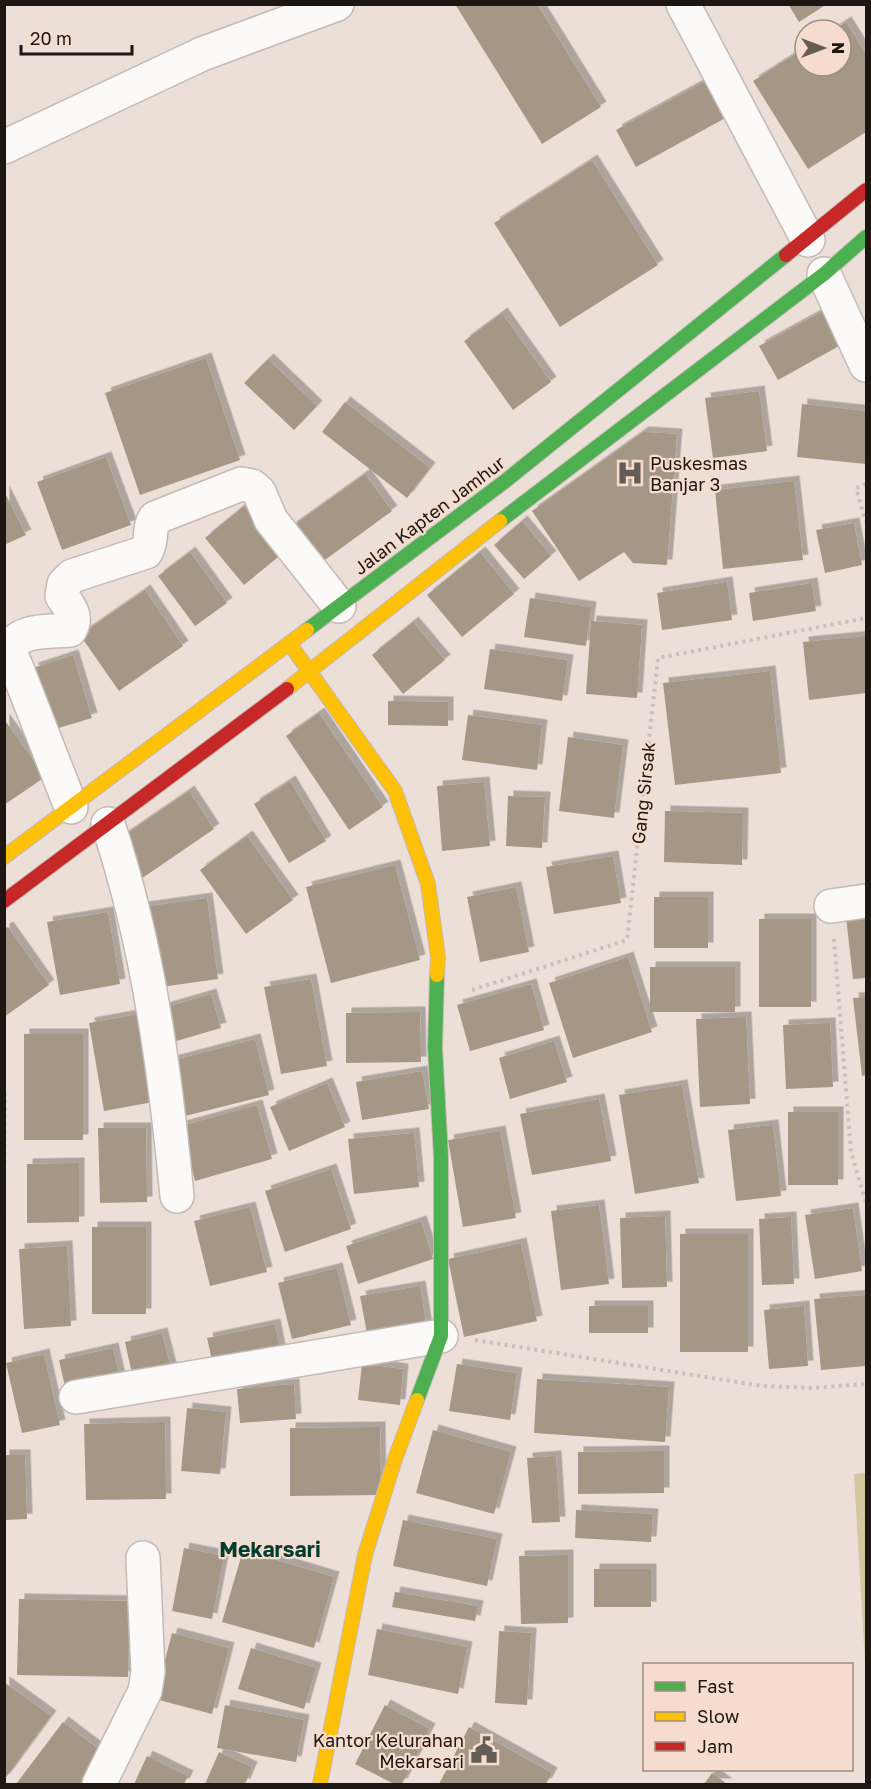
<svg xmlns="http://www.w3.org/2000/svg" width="871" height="1789" font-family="'Golos Text',sans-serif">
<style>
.green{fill:#d2c79f}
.building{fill:#a59786;filter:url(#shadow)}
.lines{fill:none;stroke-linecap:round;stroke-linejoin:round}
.street-casing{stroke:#c4bab4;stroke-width:36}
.fast-casing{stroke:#c4bab4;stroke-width:16}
.slow-casing{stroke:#c4bab4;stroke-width:16}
.jam-casing{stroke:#c4bab4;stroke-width:16}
.path{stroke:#c5c1bf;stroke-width:4;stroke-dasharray:3 4.5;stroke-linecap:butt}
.street{stroke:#fcfaf9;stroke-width:33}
.fast{stroke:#4caf50;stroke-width:14}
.slow{stroke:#ffc107;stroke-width:14}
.jam{stroke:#c62828;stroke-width:14}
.labels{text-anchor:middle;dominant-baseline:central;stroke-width:4.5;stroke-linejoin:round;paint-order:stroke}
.poi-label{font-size:18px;fill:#1e1611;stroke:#f5dcce;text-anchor:start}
.street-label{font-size:18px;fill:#1e1611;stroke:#f5dcce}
.quarter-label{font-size:21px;font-weight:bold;fill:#003c30;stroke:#f5dcce}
</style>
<defs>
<filter id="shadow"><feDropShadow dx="5.5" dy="-5.5" stdDeviation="0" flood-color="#0004"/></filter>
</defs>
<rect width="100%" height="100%" fill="#ecdfd7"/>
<path class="green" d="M866 1473V1680L854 1474Z"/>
<path class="building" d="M455 4H537L601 107 542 144Z
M788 4H827L799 22Z
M846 22 866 54V132L808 169 753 81 805 48V66H841V30H833Z
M709 79 729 116 636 167 616 130Z
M592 160 658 265 560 327 494 223Z
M823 311 841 345 778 380 759 346Z
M502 313 551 382 513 410 464 341Z
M206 358 240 460 140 495 105 393Z
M268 359 317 406 294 430 244 383Z
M759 391 767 451 713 458 705 398Z
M345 402 430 468 407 498 322 432Z
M802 404 866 411V464L797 457Z
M643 432 677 434 667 565 633 563 624 552 579 581 532 511Z
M106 457 131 525 62 550 37 482Z
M365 474 392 511 318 565 291 527Z
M794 481 803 560 723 569 715 490Z
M4 491 26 535 4 545Z
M244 506 283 553 244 585 205 538Z
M522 521 551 556 524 579 494 545Z
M854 523 862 565 825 573 816 530Z
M190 552 227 603 195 626 158 576Z
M480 552 514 594 462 637 427 595Z
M727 582 732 620 662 630 657 593Z
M812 583 816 611 753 621 749 593Z
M145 590 183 646 119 691 80 635Z
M530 598 591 607 586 646 524 637Z
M591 621 642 625 637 698 586 694Z
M413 622 445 660 403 694 372 655Z
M866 636V693L809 700 803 642Z
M490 649 568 660 562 701 484 689Z
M73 655 92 718 52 730 33 668Z
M770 671 781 773 675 785 663 683Z
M388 701 448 702V726L388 725Z
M319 713 383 807 349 830 286 736Z
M468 715 542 725 537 770 462 760Z
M4 719 45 777 4 805Z
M568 737 623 745 614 818 559 811Z
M290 781 326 841 289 863 254 804Z
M484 782 490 846 442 851 437 786Z
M189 791 214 829 141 879 116 841Z
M508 796 545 797 542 848 506 846Z
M665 811 743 813 742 865 664 862Z
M247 836 293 900 246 934 200 870Z
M613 856 621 903 554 914 546 867Z
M395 865 420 960 331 983 306 887Z
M516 887 529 952 480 962 467 897Z
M654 897H708V948H654Z
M207 898 218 979 154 988 143 907Z
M108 912 120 984 60 995 47 922Z
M866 915V978L853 979 846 917Z
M759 919H811V1007H759Z
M8 927 49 985 4 1017V929Z
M628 957 652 1032 573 1058 549 983Z
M650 967H735V1012H650Z
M311 979 327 1066 281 1074 264 987Z
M531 984 544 1030 470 1051 457 1005Z
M211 994 221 1028 173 1042 163 1008Z
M866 997V1075L862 1076 853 998Z
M420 1012 421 1062 346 1063V1013Z
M138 1014 153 1102 104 1111 89 1023Z
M746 1017 750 1104 700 1107 696 1019Z
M830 1023 833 1087 786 1089 783 1025Z
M24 1034H83V1140H24Z
M255 1039 269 1095 181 1117 167 1062Z
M554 1041 567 1082 510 1099 499 1058Z
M422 1071 429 1109 362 1120 356 1082Z
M327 1083 345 1127 289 1151 270 1107Z
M682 1085 699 1183 635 1194 619 1095Z
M599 1099 611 1161 532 1175 520 1114Z
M257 1105 272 1159 195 1181 181 1126Z
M788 1112H838V1185H788Z
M773 1125 781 1196 736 1201 728 1130Z
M98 1128H146L147 1202 100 1203Z
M500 1131 516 1218 463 1227 448 1140Z
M414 1133 419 1187 354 1194 348 1139Z
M79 1163V1222L27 1223V1164Z
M331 1169 351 1229 285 1252 265 1191Z
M599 1205 609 1284 561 1290 551 1211Z
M250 1207 267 1272 210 1286 194 1221Z
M853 1208 862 1271 815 1279 805 1215Z
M665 1216 667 1287 622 1288 620 1218Z
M791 1217 794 1284 762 1285 759 1219Z
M421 1221 433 1259 358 1284 346 1246Z
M92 1227H146V1314H92Z
M680 1234H748V1352H680Z
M521 1243 537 1321 464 1337 448 1259Z
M67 1246 71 1326 24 1329 19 1249Z
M337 1268 351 1325 292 1339 278 1283Z
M420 1286 427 1329 368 1339 360 1296Z
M866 1295V1366L821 1370 814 1299Z
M589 1306H648V1333H589Z
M804 1306 808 1366 769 1369 764 1310Z
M275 1324 280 1350 213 1365 207 1338Z
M162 1333 171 1368 133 1378 125 1342Z
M113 1348 120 1379 66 1391 59 1360Z
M44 1354 60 1425 22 1433 6 1363Z
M362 1364 403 1369 400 1405 358 1400Z
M457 1364 517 1373 510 1420 449 1411Z
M537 1379 669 1387 665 1442 534 1433Z
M294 1384 296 1419 240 1423 237 1389Z
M187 1408 226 1412 220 1474 181 1471Z
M165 1422 166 1499 86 1500 84 1424Z
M380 1427 381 1495 290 1496V1428Z
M433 1430 511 1452 494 1514 416 1493Z
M664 1451V1493L578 1494V1452Z
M4 1455H25L27 1519 4 1520Z
M556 1456 560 1522 532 1523 527 1458Z
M576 1510 653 1514 651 1542 575 1538Z
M403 1520 497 1539 487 1586 393 1566Z
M184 1548 224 1556 212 1619 172 1611Z
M243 1550 334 1577 314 1648 222 1622Z
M568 1555V1623L521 1624 519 1556Z
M594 1569H651V1607H594Z
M395 1592 478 1606 475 1621 392 1607Z
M19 1599 130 1601 128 1677 17 1675Z
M377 1629 467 1647 458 1694 368 1675Z
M499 1631 531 1633 527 1705 495 1703Z
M172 1633 229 1648 212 1714 155 1699Z
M251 1648 316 1668 304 1709 238 1689Z
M4 1682 51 1716 4 1780Z
M225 1705 304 1720 296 1762 217 1748Z
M385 1705 430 1729 402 1784H394L355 1764Z
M63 1722 108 1756 87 1784H16Z
M469 1727 552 1773 546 1784H439Z
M219 1752 252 1767 245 1784H205Z
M147 1756 188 1776 184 1784H134Z
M712 1773 727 1784H704Z"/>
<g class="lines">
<defs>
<path id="street" d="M683 4 808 240
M4 147 202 54 337 4
M824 274 866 365
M16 666 71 807
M4 668 16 666 9 650C20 628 48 632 70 630 78 617 70 608 62 596L64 584 72 576 146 552C153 541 148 528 155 518L241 484 252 486 259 492 271 520 339 606
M108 824C148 944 165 1070 177 1196
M831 906 866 901
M76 1397 441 1336
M99 1784 145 1691 148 1672 143 1558"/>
<path id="fast" d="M500 521 824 274 866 237
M307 630 504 482 786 255
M417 1400 441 1336V1157L435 1047 437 975"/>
<path id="slow" d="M289 643 395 791 428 884 438 957 437 975
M287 689 500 521
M4 857 307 630
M320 1784 365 1555 395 1459 417 1400"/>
<path id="jam" d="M786 255 866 190
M4 901 287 689"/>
</defs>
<use href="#street" class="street-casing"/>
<use href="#fast" class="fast-casing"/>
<use href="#slow" class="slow-casing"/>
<use href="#jam" class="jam-casing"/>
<path class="path" d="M866 484 856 488 866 522
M834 939 851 1152 866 1203
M472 990 627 940 658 658 866 618
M4 1223 5 1093
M475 1340 762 1386 812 1388 866 1384"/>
<use href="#street" class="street"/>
<use href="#fast" class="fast"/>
<use href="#slow" class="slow"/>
<use href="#jam" class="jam"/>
</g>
<defs>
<symbol id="hospital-bare" viewBox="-9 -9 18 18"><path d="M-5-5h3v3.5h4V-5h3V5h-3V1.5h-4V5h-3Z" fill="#665c56" stroke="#f5dcce" stroke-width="2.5" paint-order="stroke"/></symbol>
<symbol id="civic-bare" viewBox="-9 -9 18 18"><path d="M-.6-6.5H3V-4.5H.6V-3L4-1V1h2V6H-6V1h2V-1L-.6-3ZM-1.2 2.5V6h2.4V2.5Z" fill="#665c56" stroke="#f5dcce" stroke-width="2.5" paint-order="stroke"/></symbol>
</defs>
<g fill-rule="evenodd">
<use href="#hospital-bare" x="611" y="454" width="38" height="38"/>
<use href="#civic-bare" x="465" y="1731" width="38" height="38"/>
</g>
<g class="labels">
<g class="poi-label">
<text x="650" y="463">Puskesmas<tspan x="650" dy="21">Banjar 3</tspan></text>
<text x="464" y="1740" text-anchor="end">Kantor Kelurahan<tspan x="464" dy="21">Mekarsari</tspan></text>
</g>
<g class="street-label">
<text transform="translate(429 515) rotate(-37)">Jalan Kapten Jamhur</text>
<text transform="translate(643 793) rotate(-84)">Gang Sirsak</text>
</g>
<g class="quarter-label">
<text x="270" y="1549">Mekarsari</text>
</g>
</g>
<rect width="871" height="1789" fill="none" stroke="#1e1611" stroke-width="12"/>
<rect x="643" y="1663" width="210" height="108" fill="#f5dcce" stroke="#9f8d82" stroke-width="1.5"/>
<rect x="655" y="1682" width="30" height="9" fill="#4caf50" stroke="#9f8d82" stroke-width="1.5"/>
<text x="697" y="1693" font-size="18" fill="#1e1611">Fast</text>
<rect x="655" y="1712" width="30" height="9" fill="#ffc107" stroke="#9f8d82" stroke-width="1.5"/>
<text x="697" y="1723" font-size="18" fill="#1e1611">Slow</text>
<rect x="655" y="1742" width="30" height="9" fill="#c62828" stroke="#9f8d82" stroke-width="1.5"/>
<text x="697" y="1753" font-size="18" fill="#1e1611">Jam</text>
<g transform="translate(823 48) rotate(90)"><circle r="28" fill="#f5dcce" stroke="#9f8d82" stroke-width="1.5"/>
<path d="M0-4.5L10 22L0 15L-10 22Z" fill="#665c56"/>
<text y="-9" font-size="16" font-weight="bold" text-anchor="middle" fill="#1e1611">N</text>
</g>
<path d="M21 45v9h111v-9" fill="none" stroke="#1e1611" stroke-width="3"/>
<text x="30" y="45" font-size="18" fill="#1e1611" stroke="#f5dcce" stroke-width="4.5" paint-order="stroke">20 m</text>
</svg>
